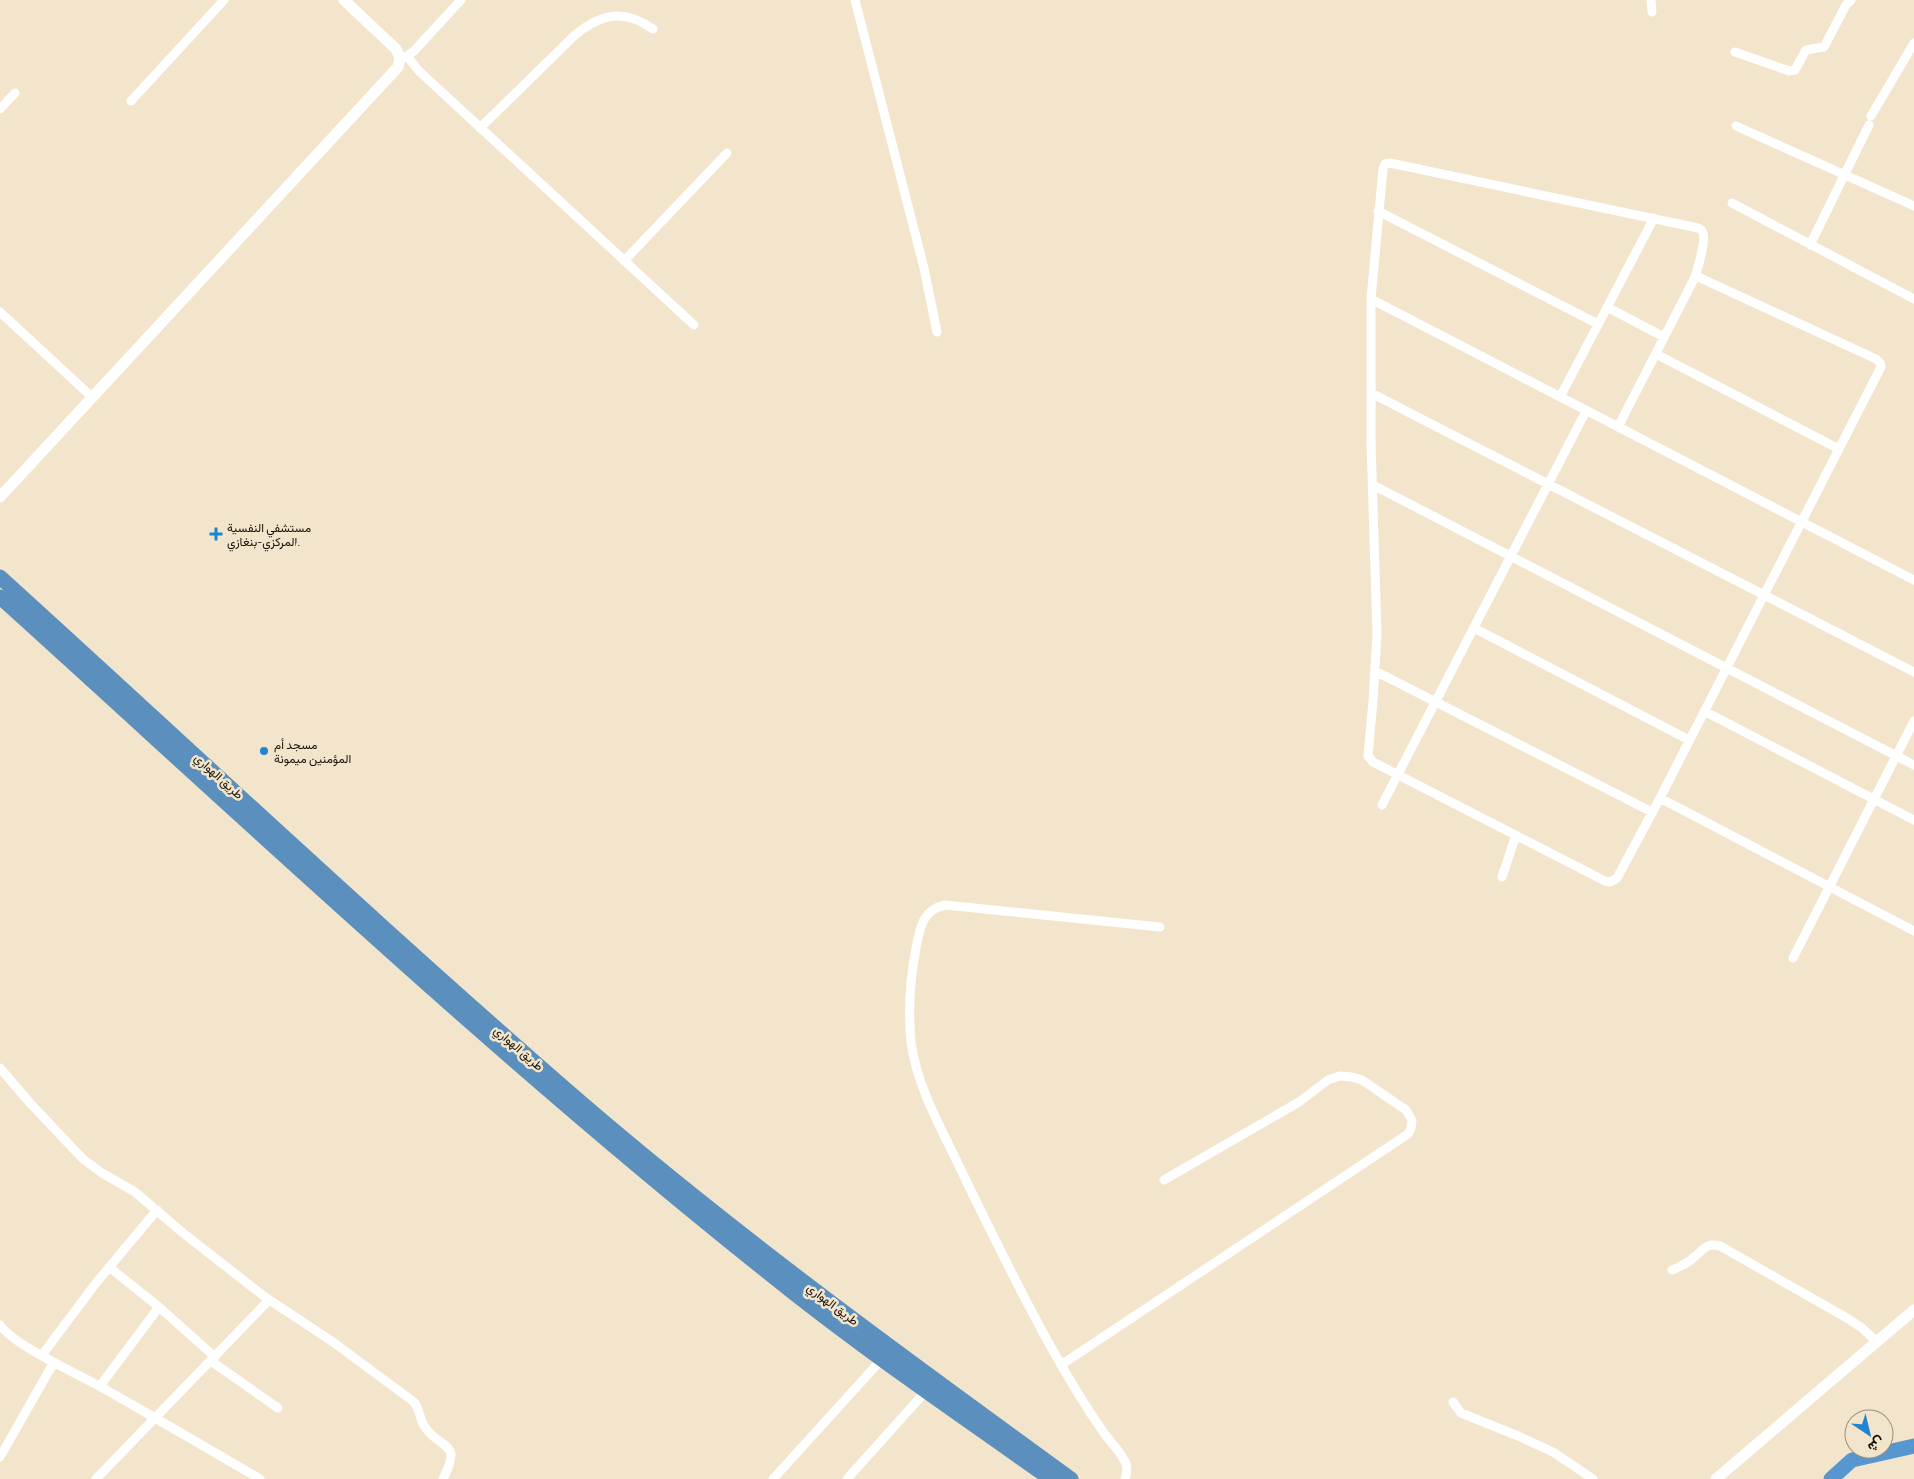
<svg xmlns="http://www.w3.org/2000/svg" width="1914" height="1479" font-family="Manrope,Vazirmatn,sans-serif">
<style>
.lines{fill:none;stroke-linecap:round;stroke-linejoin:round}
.river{stroke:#5797cf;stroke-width:15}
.street{stroke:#fff;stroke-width:9}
.secondary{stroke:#fff;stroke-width:11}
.highway{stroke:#5a8fbe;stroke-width:15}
.poi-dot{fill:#1f85d0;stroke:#f2e5cc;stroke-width:2}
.labels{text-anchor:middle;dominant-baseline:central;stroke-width:5;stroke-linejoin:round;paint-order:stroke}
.poi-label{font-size:12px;fill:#130f07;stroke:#f2e5cc;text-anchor:start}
.street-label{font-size:12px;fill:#130f07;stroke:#f2e5cc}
</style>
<rect width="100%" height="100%" fill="#f2e5cc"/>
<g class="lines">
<path class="river" d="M1831 1479 1852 1460 1914 1446"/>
<path class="street" d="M855 0 924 268 937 332
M1651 0 1652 12
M1735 52 1789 71 1795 70 1806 50 1824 47 1846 5 1851 0
M407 56 419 71 694 325
M403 58 413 52 461 0
M131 101 224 0
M0 109 15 93
M1871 116 1914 43
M1736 126 1914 206
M480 128 575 35C602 13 624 9 653 29
M1732 203 1914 299
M1378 211 1598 324
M1810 245 1869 125
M624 261 727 153
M1371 299 1914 580
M1607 307 1664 337
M0 312 92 397
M1656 354 1839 449
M1371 393 1914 672
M1560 397 1654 218
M1618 427 1693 281C1697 273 1706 241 1703 233 1702 230 1701 229 1698 228L1390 163 1385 164 1383 169 1371 299V442L1377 633 1373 701 1368 756 1373 762 1605 881 1610 882 1617 878 1660 798 1881 367 1880 363 1876 359 1696 276
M1373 485 1914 765
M1474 628 1689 740
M1375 671 1652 812
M1704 711 1914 820
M1660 798 1914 931
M1382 805 1586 411
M1502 877 1516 835
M1793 958 1914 721
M0 1068 30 1103 83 1159 102 1173 135 1192 183 1233 265 1297 333 1342 414 1402C420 1409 419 1419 425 1427 441 1451 463 1440 443 1479
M109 1267 159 1307 215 1357
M1672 1270C1679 1267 1687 1264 1693 1258 1703 1250 1706 1242 1720 1246L1847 1318 1862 1328 1877 1342
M0 1325C15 1346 76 1373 101 1387 154 1417 207 1448 260 1479
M42 1355 96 1283 157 1210
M211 1361 278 1408
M1061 1365 1408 1134 1411 1128 1412 1120 1406 1110 1362 1080 1352 1077 1340 1076 1328 1080 1299 1102 1164 1180
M100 1386 159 1307
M1453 1402 1461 1413 1518 1436 1553 1452 1593 1479
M0 1457 54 1362
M96 1479 269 1300
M773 1479 882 1359
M847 1479 926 1391
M1125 1479C1127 1474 1127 1469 1126 1464 1121 1452 1112 1444 1104 1433 1085 1406 1067 1376 1051 1347 1018 1288 989 1228 960 1168 941 1128 917 1087 911 1042 908 1011 910 979 916 948 920 928 922 910 945 905L1160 927"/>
<path class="secondary" d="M0 497 398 67 400 58 396 49 344 0
M1716 1479 1914 1310"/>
<path class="highway" d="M0 577C195 754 386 934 585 1106 740 1239 906 1359 1071 1479
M0 597C261 833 517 1075 794 1293 877 1358 964 1418 1051 1479"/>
</g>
<g class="poi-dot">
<path d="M213.5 526.5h5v5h5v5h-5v5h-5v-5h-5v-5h5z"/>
<circle cx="264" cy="751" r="5"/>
</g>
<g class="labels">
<g class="poi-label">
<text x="227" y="527">مستشفي النفسية<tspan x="227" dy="14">المركزي-بنغازي.</tspan></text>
<text x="274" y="744">مسجد أم<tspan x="274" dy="14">المؤمنين ميمونة</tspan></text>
</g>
<g class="street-label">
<text transform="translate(219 776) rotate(42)">طريق الهواري</text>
<text transform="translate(519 1048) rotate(41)">طريق الهواري</text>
<text transform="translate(833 1304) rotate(37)">طريق الهواري</text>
</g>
</g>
<g transform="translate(1869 1434) rotate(145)"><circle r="24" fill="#f2e5cc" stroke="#998f7d"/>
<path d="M0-4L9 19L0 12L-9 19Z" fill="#1f85d0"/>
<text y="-8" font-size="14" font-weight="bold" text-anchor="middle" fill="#130f07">ش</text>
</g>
</svg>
